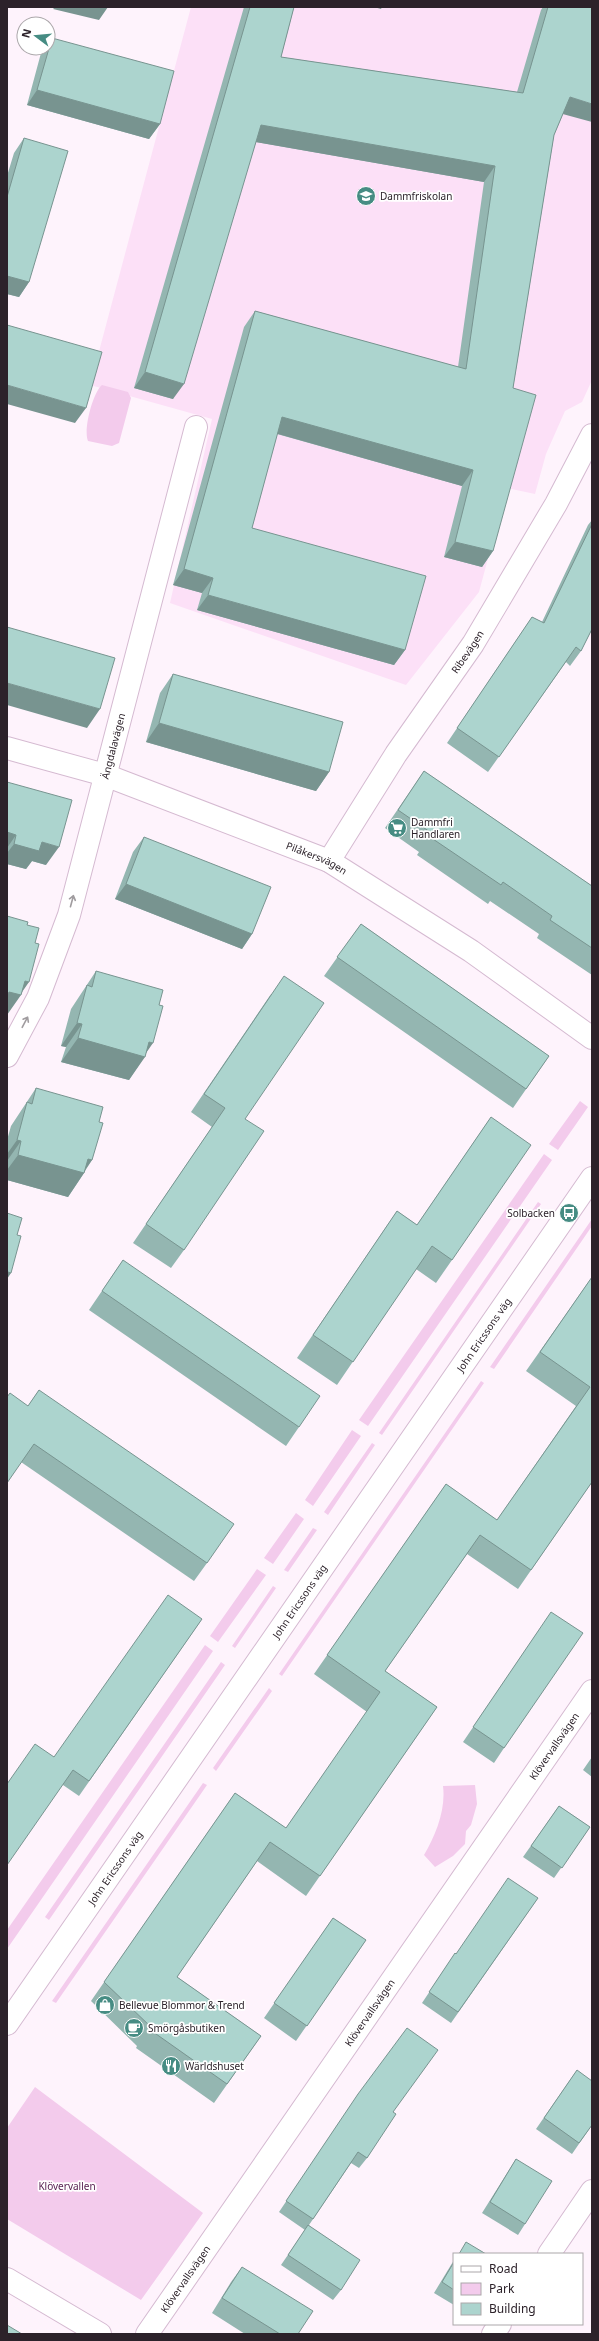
<svg xmlns="http://www.w3.org/2000/svg" width="599" height="2341" font-family="'Noto Sans',sans-serif">
<style>
.built{fill:#fce0f7}
.green{fill:#f3cbec}
.lines{fill:none;stroke-linecap:round;stroke-linejoin:round}
.street-casing{stroke:#d5bad1;stroke-width:24}
.secondary-casing{stroke:#d5bad1;stroke-width:24}
.street{stroke:#fff;stroke-width:22}
.secondary{stroke:#fff;stroke-width:22}
.wall{fill:#94b6b1}
.shaded-wall{fill:#789490}
.building{fill:#acd4ce;stroke:#789490}
.oneway{stroke:#a09c9f}
.labels{text-anchor:middle;dominant-baseline:central;stroke-width:3.5;stroke-linejoin:round;paint-order:stroke}
.poi-label{font-size:10px;fill:#2c222a;stroke:#fff;text-anchor:start}
.street-label{font-size:10px;fill:#2c222a;stroke:#fff}
.park-label{font-size:10px;fill:#582152;stroke:#fff}
</style>
<rect width="100%" height="100%" fill="#fef3fc"/>
<path class="built" d="M191 7H579L592 11V380L582 402 565 411 546 454 535 494 507 488 479 592 406 685 170 603 212 419 90 385Z"/>
<path class="green" d="M102 385 128 392 131 398 119 443 112 446 88 441C83 430 93 392 102 385Z
M580 1101 588 1107 558 1150 549 1144Z
M544 1154 552 1160 368 1426 359 1420Z
M538 1202 541 1204 382 1435 379 1433Z
M592 1219V1226L494 1369 490 1367Z
M481 1381 484 1383 282 1676 279 1674Z
M352 1430 361 1436 313 1506 305 1500Z
M372 1443 375 1445 328 1515 324 1512Z
M296 1513 304 1519 273 1564 264 1558Z
M313 1528 317 1530 288 1572 284 1570Z
M257 1569 266 1575 218 1642 210 1636Z
M273 1586 276 1588 235 1648 232 1646Z
M205 1645 213 1651 7 1949V1930Z
M221 1662 225 1665 49 1920 45 1917Z
M269 1688 272 1691 216 1771 213 1768Z
M203 1783 207 1785 56 2003 52 2001Z
M475 1785 477 1804 471 1825 466 1831 465 1844 453 1856 435 1867 424 1855C436 1835 446 1809 443 1786Z
M35 2087 203 2213 141 2300 7 2219V2128Z"/>
<g class="lines">
<defs>
<g id="street">
<path id="s1" d="M7 748 105 775 329 861 471 951 592 1038"/>
<path id="s2" d="M329 861 396 754 473 644 556 504 592 435"/>
<path id="s3" d="M7 1056 38 998 69 915 196 427"/>
<path d="M549 2254 592 2191"/>
<path id="s4" d="M147 2334 592 1691"/>
<path d="M493 2334 500 2324"/>
</g>
<g id="secondary">
<path id="s5" d="M7 2024 592 1178"/>
<path d="M7 2279 100 2334"/>
</g>
</defs>
<use href="#street" class="street-casing"/>
<use href="#secondary" class="secondary-casing"/>
<use href="#street" class="street"/>
<use href="#secondary" class="secondary"/>
</g>
<path class="wall" d="M244 7H294L281 57 517 92 541 10 543 7H592L563 114 554 135 513 388 493 551 482 567 444 557 462 486 277 434 252 528 405 650 394 665 197 610 202 593 173 585 244 327 255 311 458 367 484 182 256 142 173 399 134 388Z
M52 38 160 124 149 139 27 105 41 53 45 48H48V43Z
M24 138 29 282 19 297 7 294V176L14 153Z
M592 520V629L581 651 570 666 566 662 488 772 447 743 532 617 542 622 588 525Z
M173 674 329 772 316 791 146 742 160 693Z
M424 771 592 886V975L537 938 539 934 490 901 488 904 417 855 419 852 385 828Z
M7 782 46 865 32 861 26 869 7 864Z
M144 837 252 934 242 949 115 899 133 852Z
M361 924 549 1056 513 1108 324 976Z
M96 971 146 1054 129 1080 61 1062 66 1047 61 1046 71 1009Z
M271 994 245 1119 184 1250 171 1268 133 1243 212 1127 191 1112Z
M36 1088 99 1122 92 1160 85 1171 84 1173 68 1197 7 1180V1140L11 1126Z
M491 1117 452 1260 436 1283 416 1269 337 1385 297 1358 397 1211 417 1225Z
M123 1260 299 1427 286 1446 89 1310Z
M592 1277V1482L518 1589 467 1554 385 1671 437 1707 306 1896 257 1861 177 1977 261 2036 214 2103 136 2048 137 2046 91 2001 235 1793 286 1828 367 1712 314 1674 446 1484 497 1520 576 1406 526 1371Z
M39 1390 207 1563 194 1581 21 1462 28 1406Z
M202 1619 79 1796 63 1785 54 1757Z
M541 1627 504 1748 494 1763 463 1742Z
M592 1757V1777L583 1770Z
M559 1806 590 1827 554 1878 523 1857Z
M538 1898 451 2023 422 2003 448 1964 456 1954Z
M333 1918 366 1940 296 2041 264 2018Z
M577 2070 592 2125 572 2154 536 2129Z
M351 2105 393 2112 367 2158 359 2168 351 2163 309 2225 341 2290 333 2300 281 2265 305 2230 279 2212Z
M516 2159 525 2224 518 2235 482 2213 509 2170Z
M454 2260V2305L434 2293Z
M242 2267 298 2334H245L212 2313 231 2282Z"/>
<path class="shaded-wall" d="M55 7H108L99 20 53 9Z
M374 7H382L381 9Z
M37 90 160 124 149 139 27 105Z
M570 97 592 104V122L559 113Z
M261 125 495 166 484 182 250 141Z
M7 276 29 282 19 297 7 294Z
M145 372 184 384 173 399 134 388Z
M7 385 86 408 75 423 7 404Z
M282 417 473 470 462 486 271 432Z
M455 542 493 551 482 567 444 557Z
M184 569 213 578 202 593 173 585Z
M208 595 405 650 394 665 197 610Z
M7 683 100 709 87 728 7 705Z
M159 723 329 772 316 791 146 742Z
M7 832 16 835 7 848Z
M42 842 59 847 46 865 32 861 26 869 7 864V853L14 844Z
M126 884 252 934 242 949 115 899Z
M25 981 29 982 20 995H21L7 1015V994L9 992Z
M77 1023 82 1024 66 1047 61 1046Z
M78 1038 149 1042 153 1043 144 1056 145 1057 129 1080 61 1062Z
M17 1140 21 1141 7 1161V1154Z
M18 1155 88 1159 92 1160 83 1173H84L68 1197 7 1180V1170Z
M8 1272 11 1273 7 1279V1274Z"/>
<path class="building" d="M250 7H294L281 57 523 93 548 7H592V104L570 97 554 135 513 388 536 395 493 551 455 542 473 470 282 417 252 528 426 576 405 650 208 595 213 578 184 569 255 311 466 369 495 166 261 125 184 384 145 372Z
M52 38 174 71 160 124 37 90Z
M24 138 68 151 29 282 7 276V197Z
M7 325 102 352 86 408 7 385Z
M592 524V629L581 651 576 647 499 757 457 728 532 617 544 623Z
M7 627 115 658 100 709 7 683Z
M173 674 343 722 329 772 159 723Z
M424 771 592 886V948L550 920 552 916 503 882 501 885 430 837 433 834 398 810Z
M7 782 72 800 59 847 42 842 39 851 14 844 16 835 7 832Z
M144 837 271 887 252 934 126 884Z
M7 916 28 922 27 925 39 928 35 943 39 944 29 982 25 981 21 995 9 992 7 996Z
M361 924 549 1056 526 1089 337 957Z
M96 971 163 990 159 1005 163 1006 153 1043 149 1042 145 1057 78 1038 82 1024 77 1023 87 985 92 987Z
M284 976 324 1003 245 1119 264 1131 184 1250 146 1224 225 1108 204 1094Z
M36 1088 103 1107 99 1122 103 1123 92 1160 88 1159 84 1173 18 1155 21 1141 17 1140 27 1102 32 1104Z
M491 1117 531 1145 452 1260 432 1246 353 1362 313 1335 397 1211 417 1225Z
M7 1213 22 1218 17 1235 21 1236 11 1273 8 1272 7 1276Z
M123 1260 320 1396 299 1427 102 1291Z
M592 1277V1482L531 1570 480 1535 385 1671 437 1707 320 1876 270 1842 177 1977 261 2036 227 2084 149 2029 151 2027 104 1982 235 1793 286 1828 380 1692 327 1655 446 1484 497 1520 590 1387 540 1352Z
M39 1390 234 1524 207 1563 34 1444 7 1483V1397L10 1393 28 1406Z
M168 1595 202 1619 89 1781 73 1770 7 1865V1784L35 1744 54 1757Z
M551 1612 583 1633 504 1748 473 1727Z
M559 1806 590 1827 562 1868 531 1846Z
M508 1878 538 1898 458 2012 429 1992 455 1953 456 1954Z
M333 1918 366 1940 307 2026 274 2003Z
M407 2028 438 2050 393 2112 396 2114 367 2158 358 2152 313 2219 286 2201 358 2094Z
M577 2070 592 2081V2125L579 2143 544 2118Z
M516 2159 552 2181 525 2224 490 2202Z
M308 2225 360 2260 341 2290 288 2255Z
M466 2242 486 2254H459Z
M454 2262V2290L442 2282Z
M242 2267 313 2311 298 2334H280L222 2298Z
M7 2325 22 2334H7Z"/>
<defs><path id="oneway-shaft" d="M-6 0H5M1.5-3L5.5 0L1.5 3" fill="none" stroke-width="1.6" stroke-linecap="round" stroke-linejoin="round"/></defs>
<g class="oneway">
<use href="#oneway-shaft" transform="translate(72 901) rotate(-75)"/>
<use href="#oneway-shaft" transform="translate(25 1022) rotate(-62)"/>
</g>
<defs>
<symbol id="school-disc" viewBox="-11 -11 22 22"><circle r="9.5" fill="#468c83" stroke="#fff"/><path d="M0-5L7-2L0 1L-7-2ZM-4 1L0 2.5L4 1V4Q0 6-4 4Z" fill="#fff"/></symbol>
<symbol id="supermarket-disc" viewBox="-11 -11 22 22"><circle r="9.5" fill="#468c83" stroke="#fff"/><path d="M-6-5.5h2.5l.6 2H6L4.5 2H-2.5L-4.4-4H-6ZM-1.5 3.2a1.3 1.3 0 1 0 .1 0ZM3 3.2a1.3 1.3 0 1 0 .1 0Z" fill="#fff"/></symbol>
<symbol id="bus-disc" viewBox="-11 -11 22 22"><circle r="9.5" fill="#468c83" stroke="#fff"/><path d="M-5-6H5V4H4V6H2V4H-2V6H-4V4H-5ZM-3.5-4V0h7V-4ZM-3.5 1.2v1.5H-2V1.2ZM2 1.2v1.5H3.5V1.2Z" fill="#fff"/></symbol>
<symbol id="shop-disc" viewBox="-11 -11 22 22"><circle r="9.5" fill="#468c83" stroke="#fff"/><path d="M-5-2.5h2.3a2.7 3.5 0 0 1 5.4 0H5L5.5 6h-11ZM-1.5-2.5h3a1.5 2.3 0 0 0-3 0Z" fill="#fff"/></symbol>
<symbol id="cafe-disc" viewBox="-11 -11 22 22"><circle r="9.5" fill="#468c83" stroke="#fff"/><path d="M-5.5-4.5H6V0H3Q3 3.5 0 3.5H-2.5Q-5.5 3.5-5.5 0ZM3-3.2v2h1.7v-2ZM-6 4.5H4V6H-6Z" fill="#fff"/></symbol>
<symbol id="restaurant-disc" viewBox="-11 -11 22 22"><circle r="9.5" fill="#468c83" stroke="#fff"/><path d="M-5-6h1v4h1v-4h1v4h1v-4h1v5L-1.5 .5V6h-2V.5L-5-1ZM5-6V6H3V1.5H1.5Q1.5-4 5-6Z" fill="#fff"/></symbol>
</defs>
<g fill-rule="evenodd">
<use href="#school-disc" x="355" y="185" width="22" height="22"/>
<use href="#supermarket-disc" x="386" y="817" width="22" height="22"/>
<use href="#bus-disc" x="558" y="1202" width="22" height="22"/>
<use href="#shop-disc" x="94" y="1994" width="22" height="22"/>
<use href="#cafe-disc" x="123" y="2017" width="22" height="22"/>
<use href="#restaurant-disc" x="160" y="2055" width="22" height="22"/>
</g>
<g class="labels">
<g class="poi-label">
<text x="380" y="196">Dammfriskolan</text>
<text x="411" y="822">Dammfri<tspan x="411" dy="12">Handlaren</tspan></text>
<text x="555" y="1213" text-anchor="end">Solbacken</text>
<text x="119" y="2005">Bellevue Blommor &amp; Trend</text>
<text x="148" y="2028">Smörgåsbutiken</text>
<text x="185" y="2066">Wärldshuset</text>
</g>
<g class="street-label">
<text stroke="none"><textPath href="#s2" startOffset="251">Ribevägen</textPath></text>
<text stroke="none"><textPath href="#s3" startOffset="329">Ängdalavägen</textPath></text>
<text stroke="none"><textPath href="#s1" startOffset="329">Pilåkersvägen</textPath></text>
<text stroke="none"><textPath href="#s5" startOffset="838">John Ericssons väg</textPath></text>
<text stroke="none"><textPath href="#s5" startOffset="514">John Ericssons väg</textPath></text>
<text stroke="none"><textPath href="#s4" startOffset="715">Klövervallsvägen</textPath></text>
<text stroke="none"><textPath href="#s5" startOffset="190">John Ericssons väg</textPath></text>
<text stroke="none"><textPath href="#s4" startOffset="391">Klövervallsvägen</textPath></text>
<text stroke="none"><textPath href="#s4" startOffset="67">Klövervallsvägen</textPath></text>
</g>
<g class="park-label">
<text x="67" y="2186">Klövervallen</text>
</g>
</g>
<rect width="599" height="2341" fill="none" stroke="#2c222a" stroke-width="16"/>
<rect x="453" y="2253" width="130" height="72" fill="#ffffff" stroke="#aba7aa"/>
<rect x="461" y="2266" width="20" height="6" fill="#ffffff" stroke="#aba7aa"/>
<text x="489" y="2273" font-size="12" fill="#2c222a">Road</text>
<rect x="461" y="2283" width="20" height="12" fill="#f3cbec" stroke="#aba7aa"/>
<text x="489" y="2293" font-size="12" fill="#2c222a">Park</text>
<rect x="461" y="2303" width="20" height="12" fill="#acd4ce" stroke="#aba7aa"/>
<text x="489" y="2313" font-size="12" fill="#2c222a">Building</text>
<g transform="translate(36 36) rotate(286)"><circle r="19" fill="#ffffff" stroke="#aba7aa"/>
<path d="M0-3L7 15L0 10L-7 15Z" fill="#468c83"/>
<text y="-6" font-size="11" font-weight="bold" text-anchor="middle" fill="#2c222a">N</text>
</g>
</svg>
